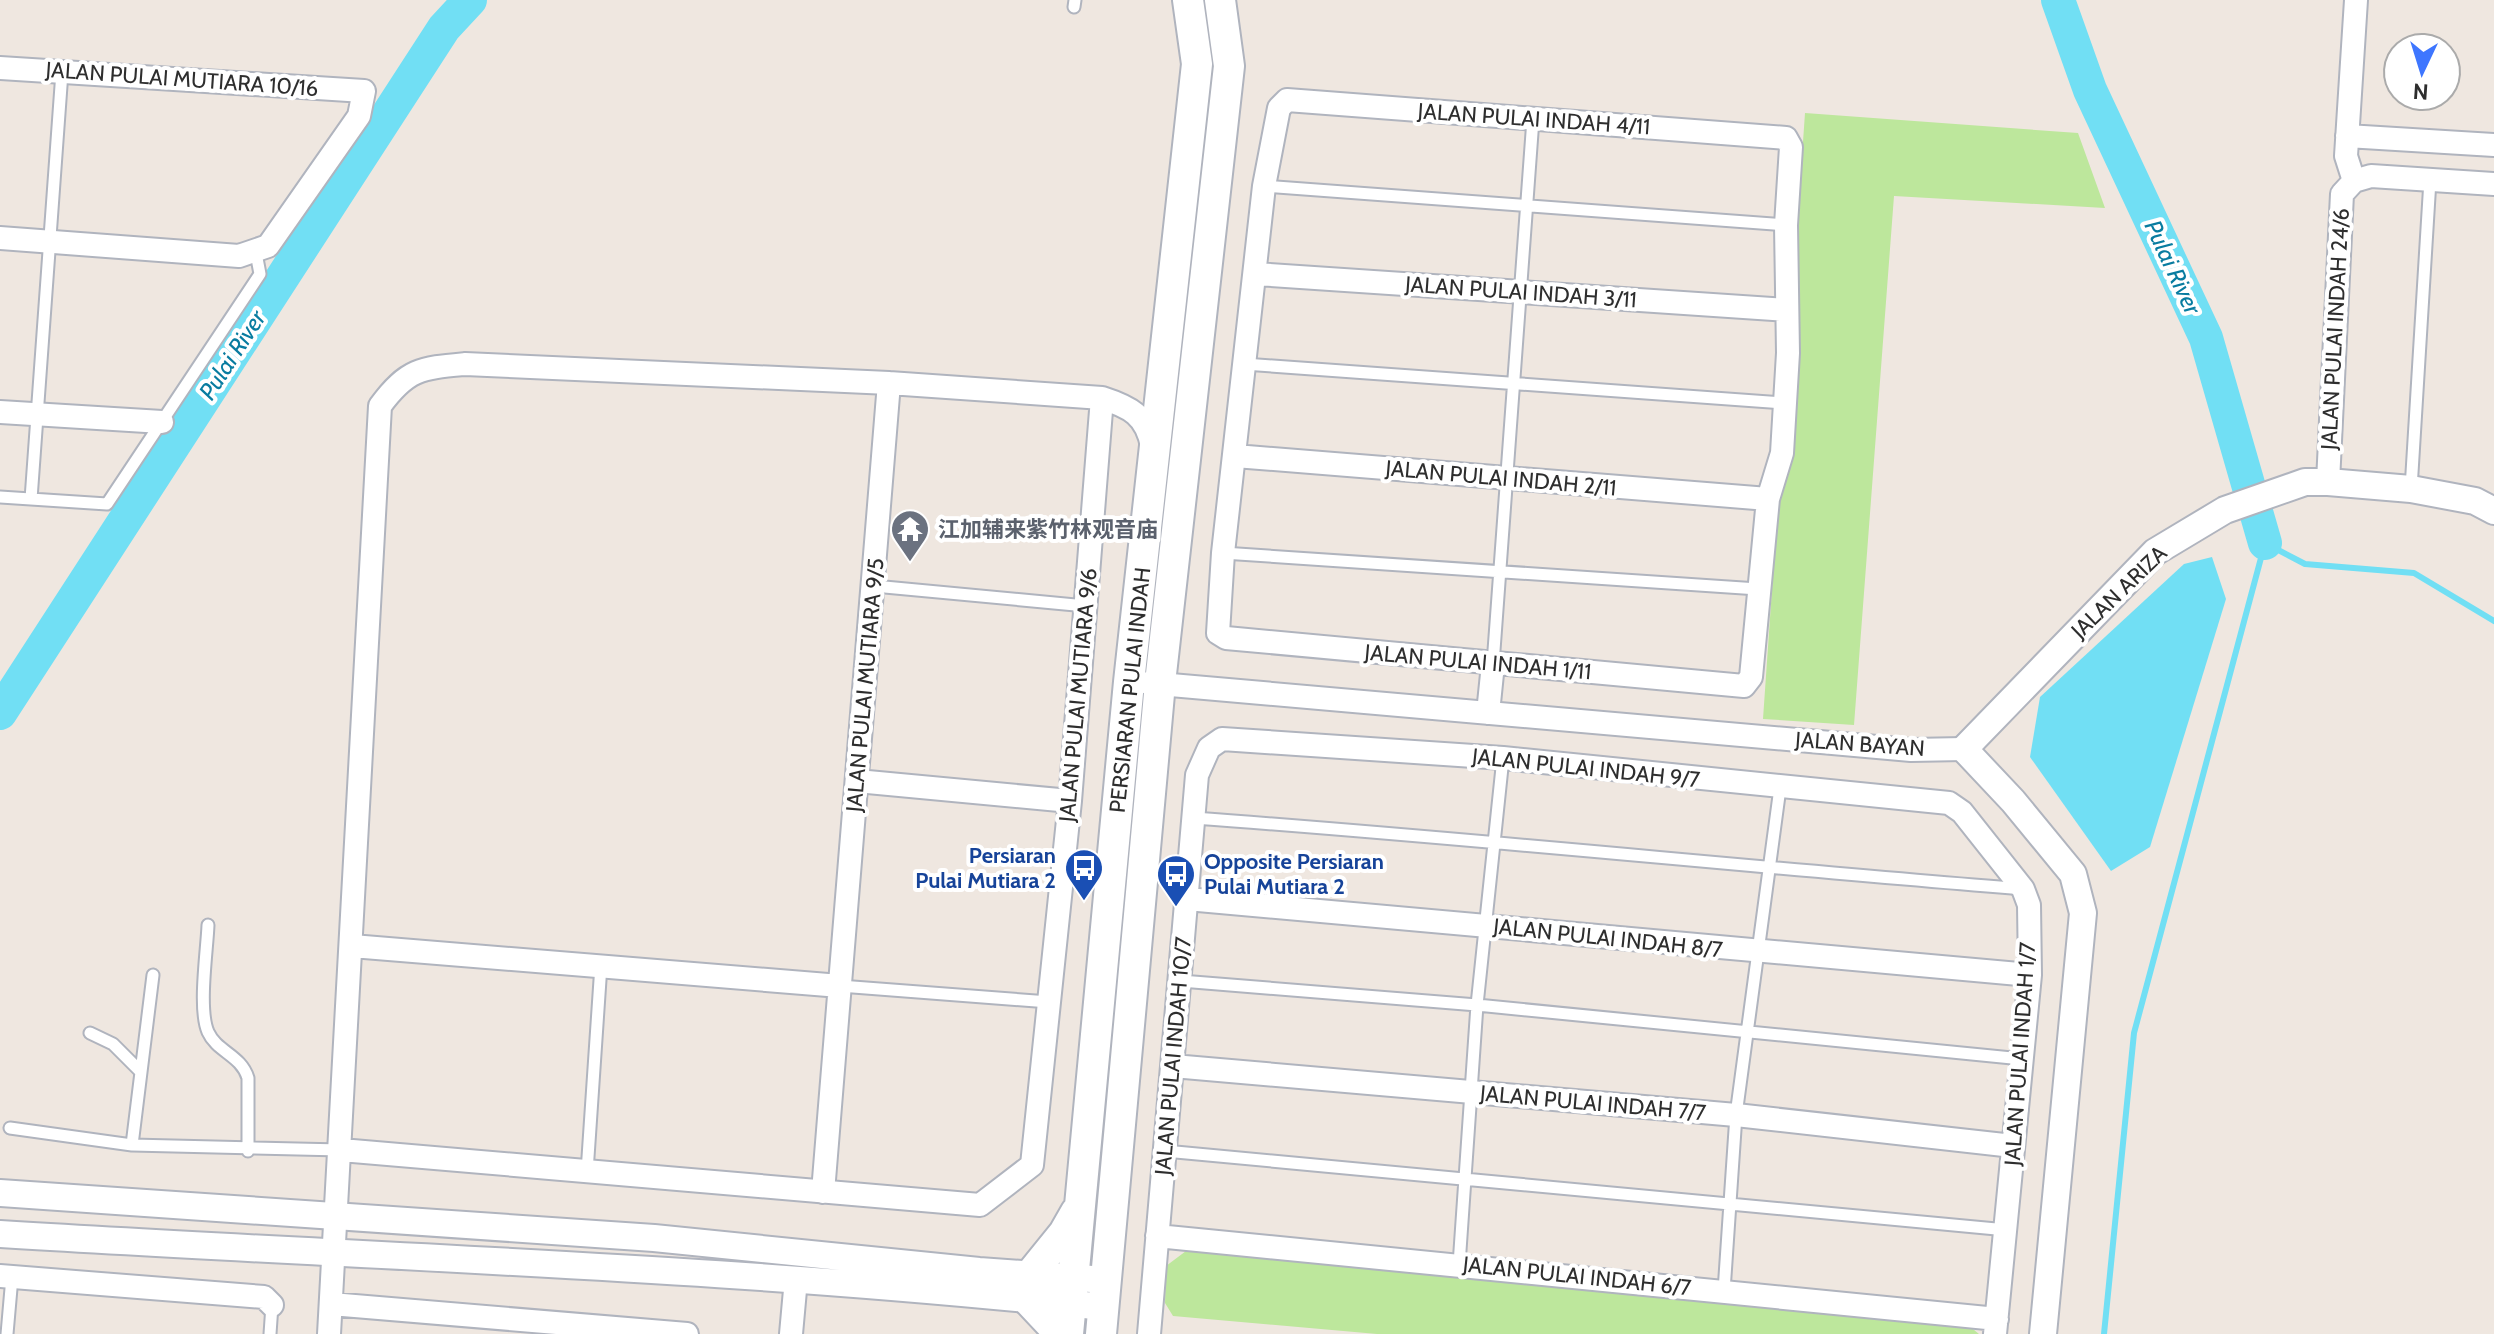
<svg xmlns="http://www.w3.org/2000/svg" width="2494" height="1334" font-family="Cabin,'Noto Sans SC',sans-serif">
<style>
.green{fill:#bde79c}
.water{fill:#71dff4}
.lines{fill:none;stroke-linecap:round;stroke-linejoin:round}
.stream{stroke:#71dff4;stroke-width:6}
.river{stroke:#71dff4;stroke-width:34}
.service-casing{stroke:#b0b4be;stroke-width:15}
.minor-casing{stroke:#b0b4be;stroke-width:26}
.tertiary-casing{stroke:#b0b4be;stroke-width:30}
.secondary-casing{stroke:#b0b4be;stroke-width:34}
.service{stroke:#fff;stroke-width:11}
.minor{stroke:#fff;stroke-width:22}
.tertiary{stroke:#fff;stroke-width:26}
.secondary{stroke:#fff;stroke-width:30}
.labels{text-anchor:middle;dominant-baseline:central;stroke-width:8;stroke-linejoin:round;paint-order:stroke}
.street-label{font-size:22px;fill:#2e2e2e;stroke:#fff}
.worship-label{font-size:22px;font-weight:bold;fill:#5b616d;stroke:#fff;text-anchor:start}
.transit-label{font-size:22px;font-weight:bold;fill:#164399;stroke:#fff;text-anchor:end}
.water-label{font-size:24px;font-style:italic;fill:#087ca0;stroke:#fff}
</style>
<rect width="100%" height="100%" fill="#efe7e0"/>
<path class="green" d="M1805 113 2078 133 2105 208 1894 196 1854 725 1763 719Z
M1186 1251 1968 1325 1979 1334H1377L1173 1316 1165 1303 1166 1266Z"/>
<path class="water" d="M2212 557 2226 599 2150 847 2111 871 2030 757 2040 697 2184 564Z"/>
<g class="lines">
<path class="stream" d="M2104 1334 2134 1033 2265 543 2305 564 2414 573 2494 621"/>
<path class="river" d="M2058 0 2090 90 2206 338 2265 543
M0 713 444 28 470 0"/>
<defs>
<path id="service" d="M1074 7 1075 0
M1264 186 1786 225
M1244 364 1784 403
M2411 489 2430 180
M0 497 107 504 260 274 256 253
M31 499 62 72
M1223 553 1758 589
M874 586 1086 606
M1493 664 1533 119
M1193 818C1470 838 1746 867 2023 889
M208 925C207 951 198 1009 208 1032 217 1052 241 1055 248 1078V1151
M153 975 132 1145 341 1150
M1181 981 1477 1005 2022 1059
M840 986 1049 1002
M90 1033 113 1044 141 1072
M10 1128 132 1145
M1165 1151 2007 1230
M587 1172 601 965
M1459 1265 1477 1005 1503 758
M1724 1291 1736 1115 1780 788
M7 1334 12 1277
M270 1334 272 1305"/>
<path id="minor" d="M0 68 364 91 359 116 268 246 239 256 0 238
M1287 100 1786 138 1791 147 1786 225 1788 353 1782 453 1768 499 1751 677 1744 686 1226 638 1218 633 1223 553 1264 186 1279 108Z
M2347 136 2494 145
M2354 181 2346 156 2356 0
M1256 274 1787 310
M0 412 162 422
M1235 456 1768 499
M2328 482 2342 194 2354 181 2371 176 2494 184
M1148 683 1911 750 1964 749
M1488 713 1493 664
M857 781 1070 801
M1187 899 2030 975
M352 946 840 986
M1173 1066 1736 1115 2013 1146
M341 1150 980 1205 1032 1165 1070 801 1102 398
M823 1192 889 383
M1157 1236 1997 1319
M0 1276 264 1297 272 1305
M331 1304 687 1334
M329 1334 380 406C407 369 421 368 465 364L889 383 1102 398C1130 407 1146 415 1152 446
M791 1334 796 1279
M1149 1334 1197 775 1209 748 1222 739 1503 758 1949 803 1962 812 2023 889 2029 905 2030 975 1995 1334"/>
<path id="tertiary" d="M0 1193 654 1238 979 1271 1106 1280
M0 1234C368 1257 737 1267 1103 1307
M2043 1334 2083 913 2073 874 2013 801 1964 749 2155 552 2225 510 2305 482H2328L2411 489 2475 501 2494 511"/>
<path id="secondary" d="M1030 1275 1064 1233 1076 1212
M1028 1300 1060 1334
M1068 1334 1129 682 1197 64 1188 0
M1101 1334 1160 683 1229 66 1220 0"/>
</defs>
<use href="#service" class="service-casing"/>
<use href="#minor" class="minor-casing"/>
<use href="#tertiary" class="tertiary-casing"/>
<use href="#secondary" class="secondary-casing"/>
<use href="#service" class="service"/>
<use href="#minor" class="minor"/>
<use href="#tertiary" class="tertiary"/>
<use href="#secondary" class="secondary"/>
</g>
<defs>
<symbol id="temple-pin" viewBox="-11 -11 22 30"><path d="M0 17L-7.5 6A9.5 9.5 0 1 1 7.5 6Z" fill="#6b7280" stroke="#fff"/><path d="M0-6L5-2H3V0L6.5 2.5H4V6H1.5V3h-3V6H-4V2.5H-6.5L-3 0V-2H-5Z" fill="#fff"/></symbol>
<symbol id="bus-pin" viewBox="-11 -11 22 30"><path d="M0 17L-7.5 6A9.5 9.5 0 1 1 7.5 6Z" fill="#1a4fb4" stroke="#fff"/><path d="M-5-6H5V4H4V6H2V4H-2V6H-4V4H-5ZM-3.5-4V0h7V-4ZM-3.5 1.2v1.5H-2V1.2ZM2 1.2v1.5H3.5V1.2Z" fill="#fff"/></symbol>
</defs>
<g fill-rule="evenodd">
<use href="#temple-pin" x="888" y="507" width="44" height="60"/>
<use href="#bus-pin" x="1062" y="846" width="44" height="60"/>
<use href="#bus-pin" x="1154" y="852" width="44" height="60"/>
</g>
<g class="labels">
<g class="street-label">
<text transform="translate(182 79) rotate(4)">JALAN PULAI MUTIARA 10/16</text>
<text transform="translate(1534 119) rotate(4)">JALAN PULAI INDAH 4/11</text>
<text transform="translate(1521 292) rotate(4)">JALAN PULAI INDAH 3/11</text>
<text transform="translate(2335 329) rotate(-87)">JALAN PULAI INDAH 24/6</text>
<text transform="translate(1501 478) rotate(5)">JALAN PULAI INDAH 2/11</text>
<text transform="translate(2119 592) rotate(-44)">JALAN ARIZA</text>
<text transform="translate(1478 662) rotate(5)">JALAN PULAI INDAH 1/11</text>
<text transform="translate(865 685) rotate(-85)">JALAN PULAI MUTIARA 9/5</text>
<text transform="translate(1130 690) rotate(-84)">PERSIARAN PULAI INDAH</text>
<text transform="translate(1078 695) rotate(-85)">JALAN PULAI MUTIARA 9/6</text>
<text transform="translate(1860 744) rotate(4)">JALAN BAYAN</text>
<text transform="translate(1586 768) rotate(6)">JALAN PULAI INDAH 9/7</text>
<text transform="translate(1608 938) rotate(6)">JALAN PULAI INDAH 8/7</text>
<text transform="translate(2020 1054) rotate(-86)">JALAN PULAI INDAH 1/7</text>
<text transform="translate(1173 1056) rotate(-85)">JALAN PULAI INDAH 10/7</text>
<text transform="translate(1593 1103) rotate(5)">JALAN PULAI INDAH 7/7</text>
<text transform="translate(1577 1276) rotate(6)">JALAN PULAI INDAH 6/7</text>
</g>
<g class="worship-label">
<text x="938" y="529">江加辅来紫竹林观音庙</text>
</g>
<g class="transit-label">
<text x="1056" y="855">Persiaran<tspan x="1056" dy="25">Pulai Mutiara 2</tspan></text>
<text x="1204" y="861" text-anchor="start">Opposite Persiaran<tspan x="1204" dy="25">Pulai Mutiara 2</tspan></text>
</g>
<g class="water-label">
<text transform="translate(2173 267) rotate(65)">Pulai River</text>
<text transform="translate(232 355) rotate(-57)">Pulai River</text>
</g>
</g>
<g transform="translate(2422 72) rotate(184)"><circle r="38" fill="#ffffff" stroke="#ababab" stroke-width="2"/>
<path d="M0-6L14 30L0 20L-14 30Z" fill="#3e76ff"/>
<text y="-12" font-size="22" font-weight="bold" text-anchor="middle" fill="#2e2e2e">N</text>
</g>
</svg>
